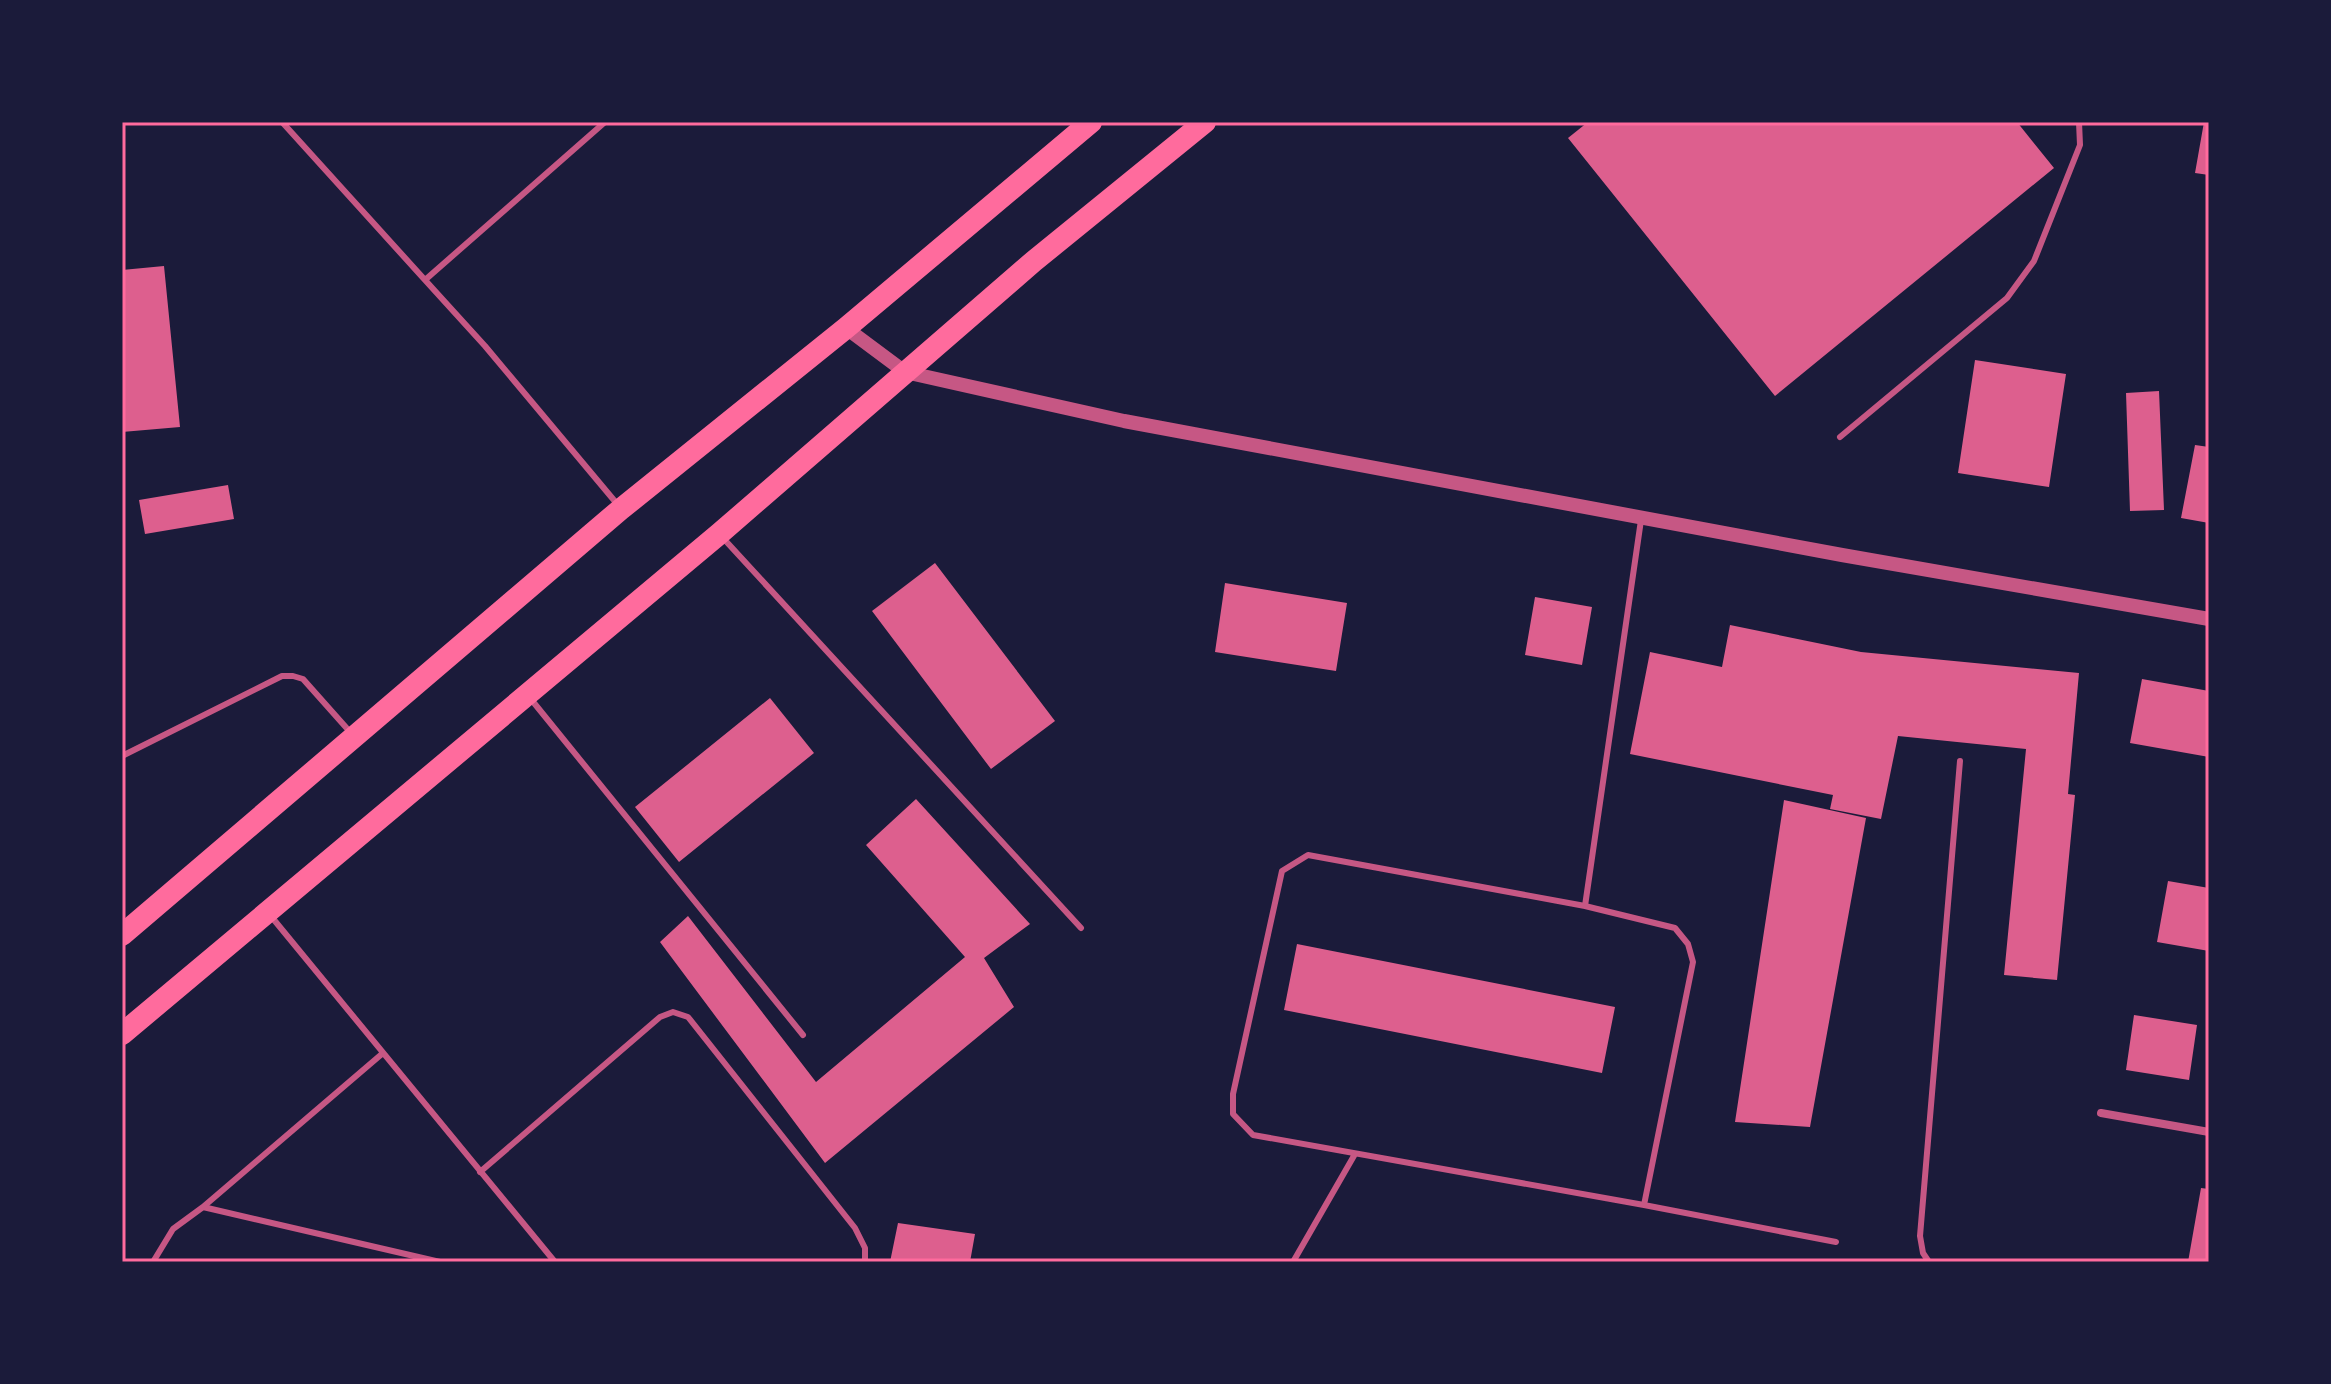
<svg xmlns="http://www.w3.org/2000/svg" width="2331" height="1384" font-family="Raleway,sans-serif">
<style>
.building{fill:#dd5f8e}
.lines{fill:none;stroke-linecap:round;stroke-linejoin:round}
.service{stroke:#c65784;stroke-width:6}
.minor{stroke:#c65784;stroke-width:8}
.tertiary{stroke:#c65784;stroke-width:14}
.trunk{stroke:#ff6b9d;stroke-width:22}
.neatline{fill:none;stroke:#ff6b9d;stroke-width:3}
</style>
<rect width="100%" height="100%" fill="#1b1b3a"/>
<path class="building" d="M1588 122H2017L2054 168 1775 396 1568 138Z
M2204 122H2209V175L2195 173Z
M164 266 180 427 122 432V270Z
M1975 360 2066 374 2049 487 1958 473Z
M2159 391 2164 510 2130 511 2126 393Z
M2195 445 2209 447V523L2181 518Z
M228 485 234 519 145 534 139 500Z
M935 563 1055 721 991 769 872 611Z
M1225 583 1347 603 1336 671 1215 652Z
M1535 597 1592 607 1582 665 1525 655Z
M1730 625 1861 652 2079 673 2068 794 2075 795 2057 980 2004 975 2026 749 1898 736 1881 819 1830 809 1833 795 1630 754 1650 652 1722 667Z
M2142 679 2209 691V757L2130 743Z
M770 698 814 753 679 862 635 807Z
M916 799 1030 924 984 958 1014 1007 825 1163 660 942 688 916 816 1082 965 957 866 845Z
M1784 800 1866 818 1810 1127 1735 1122Z
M2168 881 2209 888V951L2157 942Z
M1297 944 1615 1007 1602 1073 1284 1010Z
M2134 1015 2197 1025 2189 1080 2126 1070Z
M2201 1188 2209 1189V1262H2188Z
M898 1223 975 1234 970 1262H890Z"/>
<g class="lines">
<path class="service" d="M282 122 425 280
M605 122 425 280 485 346 618 505
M1840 437 2007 298 2034 261 2080 145 2079 122
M723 538 1081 928
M530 698 803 1035
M122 756 282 676H293L303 679 351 733
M1585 906 1308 855 1282 871 1233 1094V1114L1253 1135 1644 1205 1693 962 1688 944 1675 928 1585 906 1641 520
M270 915 555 1262
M480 1172 660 1017 673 1012 688 1017 855 1228 865 1248V1262
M1644 1205 1836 1242
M203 1207 383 1053
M153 1262 173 1229 203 1207 440 1262
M1293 1262 1355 1154
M1929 1262 1923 1253 1920 1236 1960 761"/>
<path class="minor" d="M2101 1113 2209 1132"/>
<path class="tertiary" d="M846 328 905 372 1124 421 1842 555 2209 619"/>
<path class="trunk" d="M122 935 621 509 846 328 1091 122
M122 1034 719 534 1034 261 1205 122"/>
</g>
<rect width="2331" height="1384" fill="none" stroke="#1b1b3a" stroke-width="248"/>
<rect x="124" y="124" width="2083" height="1136" class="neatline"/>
</svg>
